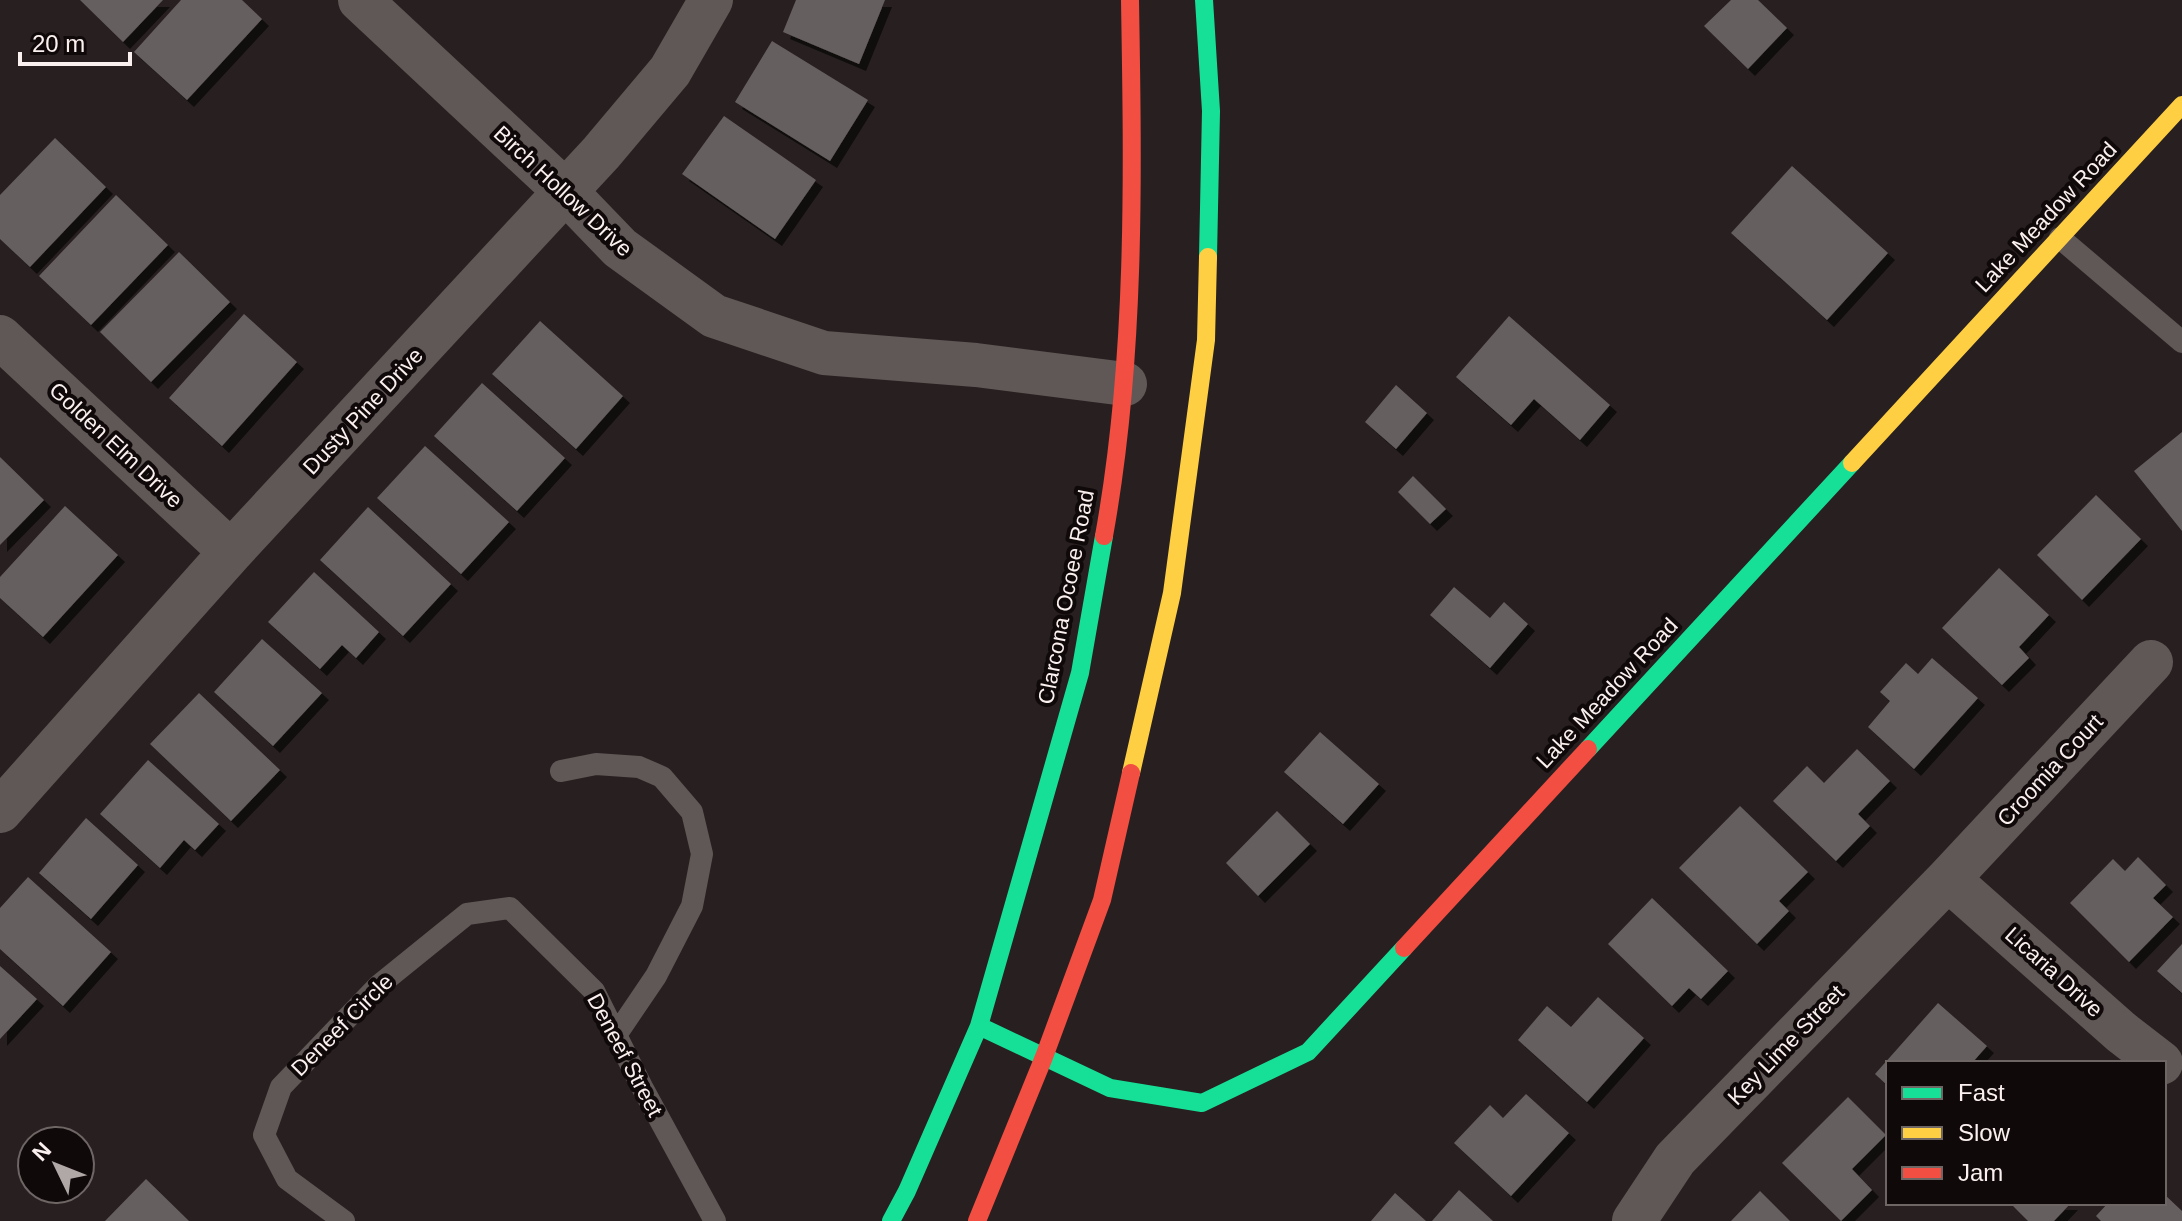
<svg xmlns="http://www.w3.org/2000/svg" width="2182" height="1221" font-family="Arial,sans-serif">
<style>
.building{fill:#665f5e;filter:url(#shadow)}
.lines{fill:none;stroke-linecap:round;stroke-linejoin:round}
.lane{stroke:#605757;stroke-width:22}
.street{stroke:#605757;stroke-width:44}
.fast{stroke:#16e098;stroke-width:18}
.slow{stroke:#ffcf43;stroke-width:18}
.jam{stroke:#f24e42;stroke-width:18}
.labels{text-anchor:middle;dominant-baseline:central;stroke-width:8;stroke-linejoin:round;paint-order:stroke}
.street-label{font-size:22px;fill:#faf0ef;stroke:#100909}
</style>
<defs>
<filter id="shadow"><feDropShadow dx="7" dy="7" stdDeviation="0" flood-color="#0009"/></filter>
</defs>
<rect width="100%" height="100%" fill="#282020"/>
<path class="building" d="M80 0H163L123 42Z
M181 0H242L262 19 187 100 134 52Z
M796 0H885L859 64 783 32Z
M1731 0H1758L1787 28 1748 69 1704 26Z
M772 41 868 100 830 161 735 102Z
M724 116 816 180 775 239 682 174Z
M55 138 106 187 30 267 0 239V195Z
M1792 166 1888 253 1827 320 1731 233Z
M116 195 168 245 91 325 39 276Z
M179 252 230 302 151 382 100 332Z
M244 314 297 362 222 446 169 398Z
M1509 316 1610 405 1580 440 1534 399 1511 425 1456 377Z
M540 321 623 396 576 449 492 374Z
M482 383 565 458 517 511 434 436Z
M1396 385 1427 413 1396 449 1365 422Z
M2182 432V531L2134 471Z
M425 446 509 522 461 574 377 498Z
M0 457 44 500 0 545Z
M1413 476 1446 509 1430 524 1398 492Z
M2096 495 2141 539 2082 600 2037 555Z
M65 506 118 555 43 637 0 598V577Z
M368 507 451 584 403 636 320 560Z
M1999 568 2049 615 2019 647 2029 658 2002 685 1942 628Z
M314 572 379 632 356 658 342 645 320 669 268 622Z
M1454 587 1490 618 1504 602 1528 624 1490 668 1430 615Z
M262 639 322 693 273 746 214 692Z
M1932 658 1978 698 1914 769 1868 727 1890 701 1880 692 1906 663 1918 674Z
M199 693 280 770 231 821 150 744Z
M1320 732 1379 784 1343 824 1284 772Z
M1857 749 1890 781 1858 814 1870 826 1836 861 1773 801 1807 766 1824 783Z
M148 760 219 824 195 850 184 840 160 868 100 814Z
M1740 806 1808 872 1779 901 1789 911 1757 944 1679 868Z
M1277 811 1310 844 1258 896 1226 863Z
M86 818 138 865 91 919 39 873Z
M2138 857 2166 885 2153 898 2173 917 2129 962 2070 903 2113 859 2125 871Z
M28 877 111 952 63 1006 0 949V908Z
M1652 898 1728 971 1701 999 1689 988 1672 1006 1608 944Z
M2182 944V993L2157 971Z
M0 966 37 999 0 1039Z
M1598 997 1644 1038 1587 1102 1518 1040 1547 1006 1571 1027Z
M1938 1003 1987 1046 1972 1063H1888V1086L1875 1074Z
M1526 1094 1569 1133 1511 1196 1454 1143 1490 1105 1503 1118Z
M1848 1097 1886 1135 1852 1169 1872 1190 1841 1221 1782 1163Z
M146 1179 189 1221H105Z
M1459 1190 1493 1221H1432Z
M1760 1191 1790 1221H1731Z
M1395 1193 1426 1221H1371Z
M2164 1194 2182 1211V1221H2101L2096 1216 2108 1203H2164Z
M2010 1203H2071L2054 1221H2028Z"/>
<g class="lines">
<path class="lane" d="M2060 238 2182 342
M561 771 596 764 639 767 662 777 692 812 702 854 692 906 656 976 616 1035
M344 1221 287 1179 264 1135 281 1087 378 986 467 914 510 908 594 991 642 1087 715 1221"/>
<path class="street" d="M360 0 566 192 620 248 714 316 824 353 976 365 1125 384
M0 337 231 552
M0 811 231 552 601 153 670 71 711 0
M1948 879 2121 1032 2161 1063
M1634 1221 1675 1159 1948 879 2151 662"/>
<path class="fast" d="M1204 0 1211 111 1208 257
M1588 749 1852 463
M979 1026 1110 1088 1202 1103 1308 1052 1404 948
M891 1221 907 1191 979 1026 1080 673 1104 536"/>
<path class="slow" d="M1852 463 2182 105
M1131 773 1172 593 1206 340 1208 257"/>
<path class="jam" d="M1104 536C1136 359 1133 179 1130 0
M1404 948 1588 749
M977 1221 1044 1057 1102 900 1131 773"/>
</g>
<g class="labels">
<g class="street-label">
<text transform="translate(563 191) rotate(43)">Birch Hollow Drive</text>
<text transform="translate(2046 217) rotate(-47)">Lake Meadow Road</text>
<text transform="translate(363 411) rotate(-47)">Dusty Pine Drive</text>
<text transform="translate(116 445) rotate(43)">Golden Elm Drive</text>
<text transform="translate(1066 597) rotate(-79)">Clarcona Ocoee Road</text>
<text transform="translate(1607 693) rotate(-47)">Lake Meadow Road</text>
<text transform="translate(2050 770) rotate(-47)">Croomia Court</text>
<text transform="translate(2054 972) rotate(42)">Licaria Drive</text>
<text transform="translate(342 1025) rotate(-45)">Deneef Circle</text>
<text transform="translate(1786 1045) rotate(-46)">Key Lime Street</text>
<text transform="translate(625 1055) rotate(62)">Deneef Street</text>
</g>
</g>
<rect x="1886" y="1061" width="280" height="144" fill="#100909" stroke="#6e6565" stroke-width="2"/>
<rect x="1902" y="1087" width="40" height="12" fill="#16e098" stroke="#6e6565" stroke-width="2"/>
<text x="1958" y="1101" font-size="24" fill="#faf0ef">Fast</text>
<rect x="1902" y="1127" width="40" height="12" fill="#ffcf43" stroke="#6e6565" stroke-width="2"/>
<text x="1958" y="1141" font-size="24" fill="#faf0ef">Slow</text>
<rect x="1902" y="1167" width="40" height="12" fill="#f24e42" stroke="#6e6565" stroke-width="2"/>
<text x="1958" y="1181" font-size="24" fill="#faf0ef">Jam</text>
<g transform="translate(56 1165) rotate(313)"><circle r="38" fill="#100909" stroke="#6e6565" stroke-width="2"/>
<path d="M0-6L14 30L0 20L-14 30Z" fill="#b0a7a7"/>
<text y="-12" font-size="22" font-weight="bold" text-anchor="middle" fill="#faf0ef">N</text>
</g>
<path d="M20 52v12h110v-12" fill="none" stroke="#faf0ef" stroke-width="4"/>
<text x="32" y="52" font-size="24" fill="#faf0ef" stroke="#100909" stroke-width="6" paint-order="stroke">20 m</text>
</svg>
